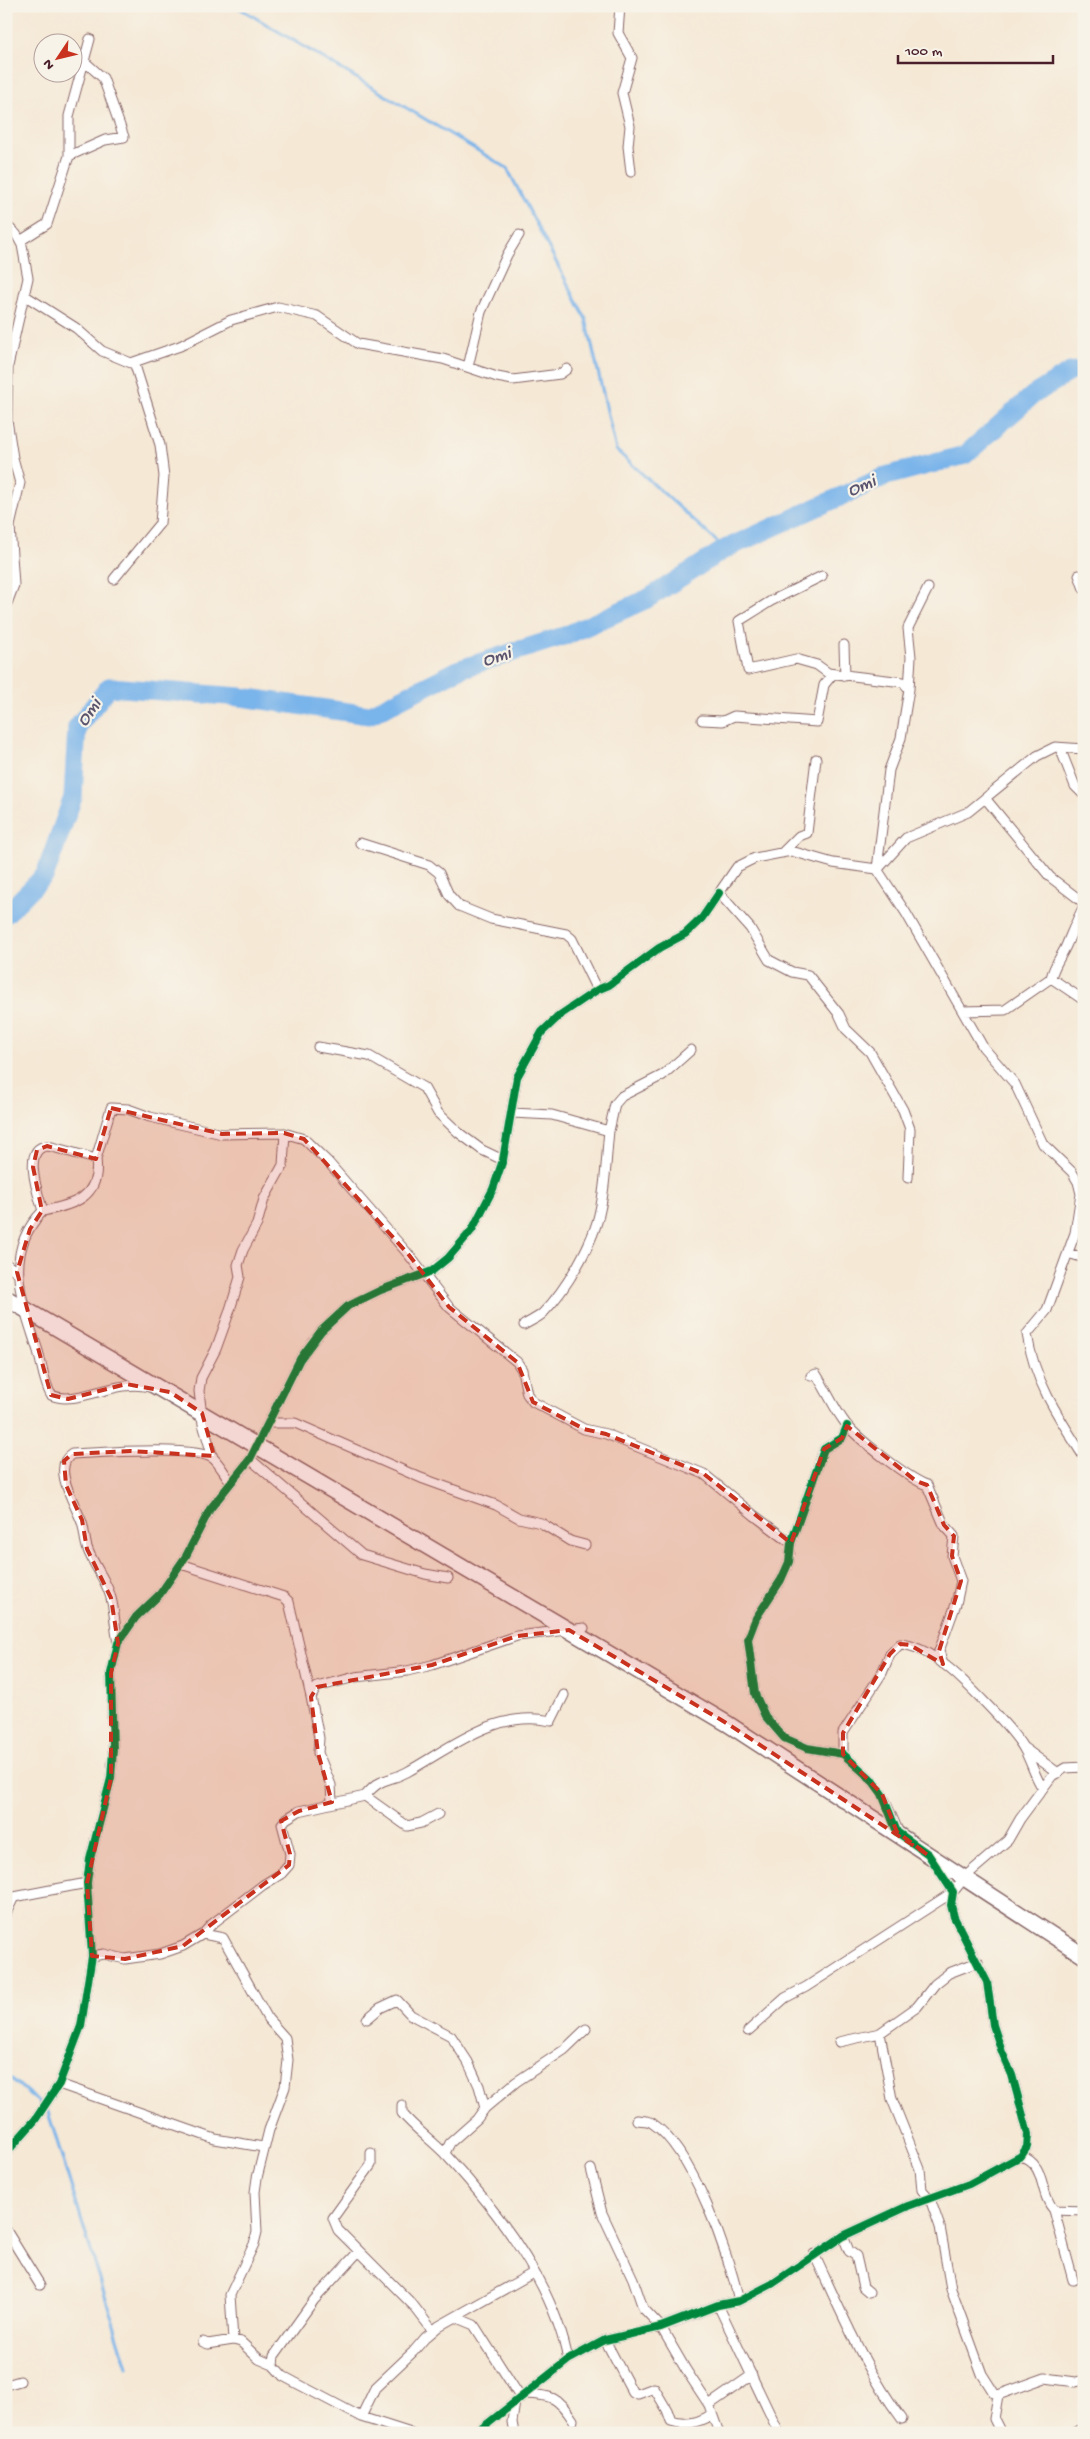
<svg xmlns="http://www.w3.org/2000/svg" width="1090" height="2439" font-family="'Gochi Hand',sans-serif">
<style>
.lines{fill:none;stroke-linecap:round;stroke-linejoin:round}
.stream{stroke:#79b4ea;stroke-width:3}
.river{stroke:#79b4ea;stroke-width:19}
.minor-casing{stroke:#866566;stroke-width:11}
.trunk-casing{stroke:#866566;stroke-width:18}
.minor{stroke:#fff;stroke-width:9}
.trunk{stroke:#fff;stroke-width:15}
.cycleway-casing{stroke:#f7f3e8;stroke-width:11}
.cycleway{stroke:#00873e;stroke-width:8}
.marked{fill:#c8321e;fill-opacity:0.2;stroke:#c8321e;stroke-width:4;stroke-dasharray:10 6;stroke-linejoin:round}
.labels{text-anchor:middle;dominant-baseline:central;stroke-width:4.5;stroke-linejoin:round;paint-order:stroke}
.water-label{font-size:19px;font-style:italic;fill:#5a536e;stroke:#f7f3e8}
</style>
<rect width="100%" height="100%" fill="#f7f3e8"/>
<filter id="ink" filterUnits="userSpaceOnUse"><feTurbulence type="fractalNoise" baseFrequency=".02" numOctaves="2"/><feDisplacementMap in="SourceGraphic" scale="10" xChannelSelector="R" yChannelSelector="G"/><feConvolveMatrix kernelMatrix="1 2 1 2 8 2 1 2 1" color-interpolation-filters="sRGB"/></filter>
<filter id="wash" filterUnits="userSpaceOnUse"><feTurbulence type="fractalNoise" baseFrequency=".0096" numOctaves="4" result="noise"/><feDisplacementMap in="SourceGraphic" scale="20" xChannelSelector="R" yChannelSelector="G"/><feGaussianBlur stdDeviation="1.12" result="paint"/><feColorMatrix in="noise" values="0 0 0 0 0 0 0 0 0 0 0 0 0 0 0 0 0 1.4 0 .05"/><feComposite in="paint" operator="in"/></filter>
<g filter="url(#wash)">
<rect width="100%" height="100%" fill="#f5e8d5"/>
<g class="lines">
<path class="stream" d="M236 6 507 168 586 319 616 450 725 549
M6 2074 41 2104
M48 2112 127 2367"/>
<path class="river" d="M6 914 45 875 73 797 77 727 109 687 241 697 369 715 460 669 567 635 647 599 725 549 886 476 965 455 1033 395 1070 372 1084 369"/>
</g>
</g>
<g filter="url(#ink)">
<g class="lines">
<defs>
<path id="minor" d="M620 6 618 33 632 58 622 93 630 126 628 146 631 172
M69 156 105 140 124 137 103 78 83 60
M6 225 16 234 22 245 28 278 8 366 7 420 13 458 20 483 10 526 14 585 6 606
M20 241 47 224 69 156V116L90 39
M24 295 76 328 102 351 131 363 180 346 231 320 278 307 317 316 358 344 443 359 497 377 513 380 560 374 567 369
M468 367 481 312 507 255 519 235
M1079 575 1084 589
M822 576 771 601 739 621 748 670 796 659 817 665 828 673 903 682 909 689 901 738 889 770 877 869 906 913 983 1047 1015 1084 1043 1144 1072 1172 1078 1182 1081 1194
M114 579 160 523 164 476 160 445 134 362
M844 645 845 676
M909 689 911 657 908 628 928 588
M702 720 723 721 734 716 817 722 824 685 833 674
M1060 748 1075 786 1084 795
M985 798 1050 877 1084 903
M360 843 429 865 439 873 449 895 459 906 491 919 566 934 572 939 597 990
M782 853 799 836 807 833 816 759
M877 869 833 863 791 851 755 858 737 867 719 893 750 928 769 960 792 972 808 975 839 1014 846 1029 870 1052 903 1110 910 1129 908 1178
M878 869 906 838 968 812 1037 756 1055 747 1084 749
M1051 978C1054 965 1061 957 1066 946 1072 932 1077 919 1084 906
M963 1011 1005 1010 1051 978 1082 999
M318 1047 369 1056 424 1088 438 1113 459 1133 482 1150 503 1160
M512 1113 552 1115 609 1131C606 1158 606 1184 600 1210 594 1242 566 1290 543 1313 538 1318 530 1321 524 1325
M609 1131 615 1104 622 1096 663 1075 691 1050
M96 1159C101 1197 74 1205 43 1211 1 1253 23 1304 38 1351 42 1365 44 1383 51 1395 77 1407 116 1378 149 1387
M1084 1192 1081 1194 1075 1233 1047 1310 1027 1334C1034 1381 1059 1418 1084 1457
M43 1211C39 1197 21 1148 47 1146 51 1146 87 1157 96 1159L111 1108 128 1109 150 1117 222 1134 284 1133 304 1139 328 1162 409 1255 449 1307 517 1362 522 1370 527 1394 533 1402 584 1429 606 1434 704 1474 755 1516 791 1543
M1068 1253 1084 1258
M6 1264 17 1272
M811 1376 816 1374C827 1391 834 1409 846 1424 858 1439 909 1479 927 1485L944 1525 954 1536 952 1556 961 1581 956 1604 939 1651 943 1664
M270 1423H295L421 1478 496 1505 519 1518 541 1523 570 1541 585 1545
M847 1426 842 1438 824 1449 791 1543 789 1562 781 1580 756 1618 748 1639 755 1694 765 1716 784 1738 807 1748 843 1754 871 1779 882 1794 899 1833
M213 1458 203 1424 199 1391 201 1378 216 1349 229 1313 240 1277 238 1265 243 1250 257 1224 264 1199 283 1165 285 1133
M250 1459 362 1555 425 1574 448 1578
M181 1564 284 1597 289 1602 311 1697
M118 1643C115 1629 115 1613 111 1598 107 1581 94 1566 88 1550 84 1540 85 1529 81 1520 75 1504 51 1466 72 1454 96 1453 198 1445 214 1459 220 1465 225 1474 230 1481
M1024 1748 1058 1773
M843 1754V1733L882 1673 890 1654 900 1644C916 1645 932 1655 945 1665 962 1678 1014 1730 1024 1749 1031 1761 1034 1775 1042 1787
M365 1796C383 1775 387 1783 407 1772 452 1747 496 1709 551 1721L564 1695
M332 1802 331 1785 318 1753 319 1738 311 1697 317 1687 355 1677 407 1671 432 1665 517 1636 584 1628
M6 1895 14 1897 87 1883
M6 1913 14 1897
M203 1934 223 1938 268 2019 285 2038 288 2060 285 2087 269 2130 257 2178 255 2192 257 2232 254 2244 230 2295 233 2340
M92 1956 104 1954 125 1959 160 1954 183 1946 203 1934 212 1924 263 1885 281 1874 289 1865 290 1854 282 1824 286 1819 299 1811 365 1796 407 1826 421 1823 438 1814
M367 2019 380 2008 397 2000 411 2015 451 2036 468 2062 479 2086 485 2108
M748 2031 785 1998 806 1987 953 1892 967 1875 1008 1840 1020 1819 1052 1776 1065 1768 1084 1767
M880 2033 892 2099 920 2169 922 2190 930 2199 940 2227 951 2289 982 2374 994 2393 998 2395
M839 2042 880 2033 917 2007 935 1984 949 1973 978 1962
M59 2084 215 2139 263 2147
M402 2105V2113C415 2129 432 2140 446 2155 498 2211 554 2285 568 2360
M637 2120C642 2121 648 2120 652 2123 692 2149 729 2255 739 2301
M6 2153 35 2120 59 2084 81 2026 92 1956 87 1883 90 1859 111 1778 113 1750 111 1673 118 1643 136 1617 160 1594 186 1556 210 1509 250 1459 300 1359 321 1331 348 1306 381 1290 432 1271 448 1258 472 1230 493 1189 503 1160 517 1077 542 1032 560 1015 597 990 609 985 659 948 685 934 702 918 719 893
M371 2153V2165L333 2218 338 2230 413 2305 433 2331
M445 2153 450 2143 477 2119 485 2108 516 2082 564 2050 586 2029
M1021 2156C1047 2165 1038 2192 1054 2210L1073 2280
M591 2169 602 2213 633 2279 643 2308 661 2327 686 2370 709 2405 719 2433
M1054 2210 1084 2211
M6 2230 40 2285
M843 2236 849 2251 856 2256 863 2287 869 2292
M814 2254C840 2309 865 2370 902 2419
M718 2305 779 2433
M457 2318 474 2325 520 2397
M605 2340 633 2393 638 2394 654 2388 667 2410 671 2421C686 2426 699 2423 712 2414
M203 2342 208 2344 233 2340 241 2342 259 2359 273 2365 283 2376 296 2383 361 2417 411 2433
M273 2365 274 2356 314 2300 359 2251
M6 2385 20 2381
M525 2394C552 2395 558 2397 573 2420
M998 2395 1045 2378 1076 2382 1084 2380
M998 2395 994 2419 1001 2433
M709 2405 752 2375
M361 2417 375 2388 413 2352 425 2338 439 2326 533 2273
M476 2433 568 2360 605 2340 661 2327 718 2305 739 2301 772 2284 843 2236 908 2206 969 2184 1021 2156 1027 2147 1028 2134 1012 2075 1002 2052 993 2025 987 1982 954 1917 951 1905 953 1892 932 1860
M514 2433 512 2422 515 2402
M1074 2433 1084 2427"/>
<path id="trunk" d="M6 1298 728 1724 1084 1956"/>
</defs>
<use href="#minor" class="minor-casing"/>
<use href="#trunk" class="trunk-casing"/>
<use href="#minor" class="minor"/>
<use href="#trunk" class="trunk"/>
<defs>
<path id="cycleway" d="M6 2153 35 2120 59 2084 81 2026 92 1956 87 1883 90 1859 111 1778 113 1750 111 1673 118 1643 136 1617 160 1594 186 1556 210 1509 250 1459 300 1359 321 1331 348 1306 381 1290 432 1271 448 1258 472 1230 493 1189 503 1160 517 1077 542 1032 560 1015 597 990 609 985 659 948 685 934 702 918 719 893
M476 2433 568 2360 605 2340 661 2327 718 2305 739 2301 772 2284 843 2236 908 2206 969 2184 1021 2156 1027 2147 1028 2134 1012 2075 1002 2052 993 2025 987 1982 954 1917 951 1905 953 1892 928 1854 897 1832 882 1794 871 1779 843 1754 807 1748 784 1738 765 1716 755 1694 748 1639 756 1618 781 1580 789 1562 791 1543 824 1449 842 1438 847 1426"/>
</defs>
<use href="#cycleway" class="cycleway-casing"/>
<use href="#cycleway" class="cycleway"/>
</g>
</g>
<path class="marked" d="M111 1108 222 1134 284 1133 304 1139 409 1255 449 1307 517 1362 533 1402 584 1429 606 1434 704 1474 791 1543 824 1449 842 1438 847 1426 916 1481 927 1485 944 1525 954 1536 952 1556 961 1581 939 1651 943 1664 910 1645 900 1644 890 1654 843 1733V1754L882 1794 897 1832 928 1855 728 1724 569 1630 517 1636 432 1665 317 1687 311 1697 318 1753 332 1802 299 1811 281 1821 290 1854 289 1865 183 1946 125 1959 92 1956 87 1883 111 1778V1673L118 1643 111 1598 87 1549 82 1520 66 1485 64 1461 72 1454 131 1451 214 1456 202 1413 170 1392 126 1384 68 1399 51 1395 17 1272 30 1229 42 1211 33 1167 37 1150 47 1146 96 1159Z"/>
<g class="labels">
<g class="water-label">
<text transform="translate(862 487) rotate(-24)">Omi</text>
<text transform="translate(497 658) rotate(-18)">Omi</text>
<text transform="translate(90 713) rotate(-56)">Omi</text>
</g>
</g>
<rect width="1090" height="2439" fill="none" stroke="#f7f3e8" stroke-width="25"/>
<g transform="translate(58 58) rotate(235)"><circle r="24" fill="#f7f3e8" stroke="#b29e9c"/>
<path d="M0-4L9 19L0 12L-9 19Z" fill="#c8321e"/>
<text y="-8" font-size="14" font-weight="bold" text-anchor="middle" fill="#4a1f2b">N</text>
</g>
<path d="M898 55v8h155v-8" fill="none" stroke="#4a1f2b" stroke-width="2.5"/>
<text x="905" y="55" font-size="15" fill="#4a1f2b" stroke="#f7f3e8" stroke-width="4" paint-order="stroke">100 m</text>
</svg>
